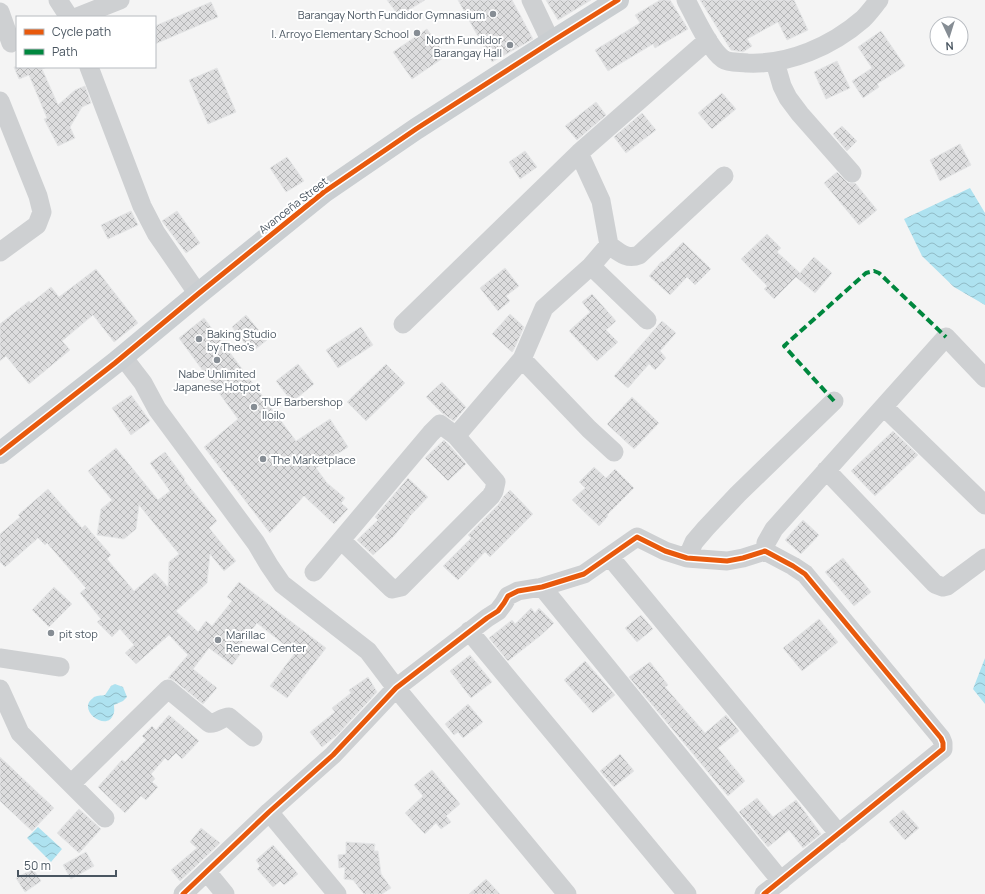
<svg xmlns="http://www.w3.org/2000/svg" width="985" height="894" font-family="Manrope,sans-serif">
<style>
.water{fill:url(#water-waves)}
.building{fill:url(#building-cross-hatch);stroke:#e5e6e7}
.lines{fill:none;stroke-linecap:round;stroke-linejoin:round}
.minor{stroke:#ced0d2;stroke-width:19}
.major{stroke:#caced1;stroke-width:22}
.quiet{stroke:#00873e;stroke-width:4;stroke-dasharray:8 4;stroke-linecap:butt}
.cycleway-casing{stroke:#fff;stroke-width:8}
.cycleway{stroke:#e8590c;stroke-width:5}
.poi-dot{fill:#868d94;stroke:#fff;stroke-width:1.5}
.labels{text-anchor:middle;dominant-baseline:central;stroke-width:4;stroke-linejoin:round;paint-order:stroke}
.poi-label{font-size:11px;fill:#4a5661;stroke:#fff;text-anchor:start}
.street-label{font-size:11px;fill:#4a5661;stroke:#fff}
</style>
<defs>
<pattern id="water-waves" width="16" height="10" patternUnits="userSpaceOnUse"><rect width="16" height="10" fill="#aee2f0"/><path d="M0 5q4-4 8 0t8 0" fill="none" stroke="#90bac6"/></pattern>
<pattern id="building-cross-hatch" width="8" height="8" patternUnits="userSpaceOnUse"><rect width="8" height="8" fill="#ddddde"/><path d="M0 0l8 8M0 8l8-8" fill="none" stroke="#b5b6b7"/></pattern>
</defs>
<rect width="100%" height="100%" fill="#f4f4f4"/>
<path class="water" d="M970 188 985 213V305L954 287 922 256 904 219Z
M985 658V704L973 689Z
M115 684 123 687 127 697 123 701 114 705C114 708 115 712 113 715 107 732 76 710 93 698 96 695 101 696 105 695L111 686Z
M38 827 62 849 51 862 27 838Z"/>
<path class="building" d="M387 0H425L399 16Z
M458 0H512L533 39 492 62Z
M546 0H591L558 20Z
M660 0H670L688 29 655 48 653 44 608 71 595 50 640 23 635 15Z
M700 0H794L808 30 787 40 778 22 747 39 752 46 743 52 731 50Z
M211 2 218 17 155 44V26Z
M427 29 446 56 412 79 393 52Z
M881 31 905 66 877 84 879 87 863 98 852 81 872 68 858 47Z
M837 61 850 88 826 99 814 72Z
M14 67H47L42 69 58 105 75 90 85 86 91 103 82 107 70 127 75 138 58 146 44 119 47 118 29 75 19 79Z
M217 68 236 112 208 124 189 80Z
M722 93 736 109 712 129 698 113Z
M596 102 606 115 577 140 565 126Z
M642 113 656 130 626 153 614 137Z
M842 126 857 141 847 151 833 134Z
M960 144 971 165 940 181 930 160Z
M525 151 537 167 520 179 509 162Z
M287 157 304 181 286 192 270 168Z
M837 172 848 183H855L877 210 859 225 824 183Z
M131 211 138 225 108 239 101 225Z
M177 211 200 243 186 253 162 221Z
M767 234 781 248 777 252 800 273 814 257 832 273 815 293 796 277 774 299 764 289 767 286 741 259Z
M683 242 711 269 695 285 687 277 670 295 649 276 662 261 663 262Z
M505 268 519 286 506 296 510 301 498 311 480 288Z
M96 269 138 323 114 342 93 315 62 341 70 350 29 384 6 356 0 361V324L29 301 31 303 51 287 59 297Z
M592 294 616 321 606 330 618 342 597 361 569 331 590 312 582 302Z
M510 314 524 327 514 349 512 352 492 334Z
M246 315 267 340 252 352 232 327Z
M204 318 296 441 330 419 348 447 316 468 327 483 345 498 341 503 348 509 334 524 304 496 270 533 204 447 238 419 179 338Z
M662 321 676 333 660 351 666 358 655 370 649 364 628 388 614 376Z
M361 327 373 345 338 368 326 350Z
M298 364 314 384 292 402 276 381Z
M386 364 405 383 366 421 347 402Z
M442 382 466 407 454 421 442 413 426 397Z
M131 395 150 421 131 435 112 408Z
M632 397 659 423 634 449 607 424Z
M893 431 918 455 875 496 851 471Z
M444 440 448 444 466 464 448 481 425 458Z
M116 448 158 500 170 491 150 463 165 452 185 479 184 480 217 521 209 528 236 561 224 571 210 554 207 583 176 611 198 632 206 621 212 626 232 601 227 597 239 582 326 648 287 698 270 686 295 653 257 623 240 645 245 648 232 665 209 648 193 669 217 688 203 704 175 681 168 678 188 655 169 635 136 664 125 653 134 645 120 629 112 637 97 622 101 619 80 593 86 588 47 543 45 545 38 538 5 567 0 562V534L20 517 18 515 48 489 82 528 85 525 111 555 107 559 134 591 155 573 168 587 169 562 179 554 139 505 136 529 124 539 97 535 101 509 112 500 88 471Z
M594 467 606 478 615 469 634 488 607 515 608 516 599 526 572 500 585 488 579 482Z
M408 478 428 497 409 517V518L394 536 373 555 357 540 378 520 375 517Z
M510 490 533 514 490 557 485 552 458 580 443 566 471 538 468 535 499 504 504 496Z
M803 520 819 535 801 554 785 540Z
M843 558 871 592 854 606 825 572Z
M54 587 72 604 49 627 32 610Z
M531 608 535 613 539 608 554 623 540 636 508 661 489 638 512 620 515 624Z
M641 615 653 629 637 642 625 628Z
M819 619 838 642 802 671 783 648Z
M470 655 492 682 471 698 450 671Z
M585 661 615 695 593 713 564 680Z
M650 662 668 685 665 687 705 733 726 715 739 731 718 748 745 781 728 796 629 677Z
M368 677 377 692 337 735 322 747 310 732 335 712 332 708 351 693 349 690Z
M468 704 483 722 463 738 458 732 454 735 445 724Z
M169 715 199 741 182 759 176 753 168 761 165 758 151 774 155 779 152 782 158 787 146 800 141 796 125 813 98 787 122 760 125 762 146 740 142 736 152 726 156 730Z
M620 754 634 771 614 787 600 771Z
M0 757 54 808 32 831 0 801Z
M432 770 460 804 446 816 451 822 441 829 436 823 425 834 405 813 423 796 414 785Z
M757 798 773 817 796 800 821 834 803 848 789 830 768 847 739 812Z
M79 809 101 829 79 853 57 833Z
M903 810 919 828 905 840 889 822Z
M201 828 220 843 180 881 171 870 197 848 190 842Z
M346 842 375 844 374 851H378L381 874 391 888 382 894H364L353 880 344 879 345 867 339 868 338 855 346 854Z
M273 845 298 874 284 885 280 881 273 887 257 869 260 866 256 860Z
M86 852 94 866 71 879 63 865Z
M33 869 41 881 25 892 16 878Z
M486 879 500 894H469Z"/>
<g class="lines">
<path class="minor" d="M58 0 69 17
M531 0 551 42
M686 0C694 15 709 49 723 59 729 63 740 62 747 63 789 65 832 46 863 19 869 13 874 6 879 0
M0 12 11 43
M77 17 120 0
M775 62 782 86 788 98 800 114 852 173
M89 67 142 206 156 233 198 294
M0 101 38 196 42 212 37 225 0 252
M609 245C619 252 627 260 639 255L724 176
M591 266 647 320
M403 324 579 153 708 40
M123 357 143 383 157 409 256 543 269 565 282 584 368 651 396 688 567 894
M522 359 589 429 614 452
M884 407 985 505
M456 436 522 359 544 308 591 266 609 245 601 201 579 153
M826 470 935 584 943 587 947 586 985 558
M765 551 766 543 774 529 946 337 985 378
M610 557 839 834
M687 558 694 542 706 528 738 494 834 401
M314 572 431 433 440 424 456 436 496 482 494 491 491 496 401 587 392 589 341 540
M542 587 781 881
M469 631 687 894
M0 658 60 667
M0 689 20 733 105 818
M71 784 168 689 209 723C216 725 221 717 229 717L253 737
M269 812 337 894
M207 872 225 894
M183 894 269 812 333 755 396 688 487 618 498 611 504 603 508 596 518 591 542 587 584 574 637 537 665 551 687 558 727 561 743 558 765 551 793 566 805 574 941 738 943 743V749L764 894"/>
<path class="major" d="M0 453 115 363 198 294 324 192 416 129 551 42 618 0"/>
<path class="quiet" d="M834 401 784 346 866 273 874 271 879 273 946 337"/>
<defs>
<path id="cycleway" d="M0 453 115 363 198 294 324 192 416 129 551 42 618 0
M183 894 269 812 333 755 396 688 487 618 498 611 504 603 508 596 518 591 542 587 584 574 637 537 665 551 687 558 727 561 743 558 765 551 793 566 805 574 941 738 943 743V749L764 894"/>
</defs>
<use href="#cycleway" class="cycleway-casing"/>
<use href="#cycleway" class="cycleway"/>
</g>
<g class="poi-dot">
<circle cx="493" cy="14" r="4"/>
<circle cx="417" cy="33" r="4"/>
<circle cx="510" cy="45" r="4"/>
<circle cx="199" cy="339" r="4"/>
<circle cx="217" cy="360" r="4"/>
<circle cx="254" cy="407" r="4"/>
<circle cx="263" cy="459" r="4"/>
<circle cx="51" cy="633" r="4"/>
<circle cx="218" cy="640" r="4"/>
</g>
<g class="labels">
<g class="poi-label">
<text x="485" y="14" text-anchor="end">Barangay North Fundidor Gymnasium</text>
<text x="409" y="33" text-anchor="end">I. Arroyo Elementary School</text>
<text x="502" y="39" text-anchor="end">North Fundidor<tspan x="502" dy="13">Barangay Hall</tspan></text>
<text x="207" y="333">Baking Studio<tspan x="207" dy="13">by Theo's</tspan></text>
<text x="217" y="373" text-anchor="middle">Nabe Unlimited<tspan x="217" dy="13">Japanese Hotpot</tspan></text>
<text x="262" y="401">TUF Barbershop<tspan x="262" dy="13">Iloilo</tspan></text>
<text x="271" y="459">The Marketplace</text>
<text x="59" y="633">pit stop</text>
<text x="226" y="634">Marillac<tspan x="226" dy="13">Renewal Center</tspan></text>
</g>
<g class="street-label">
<text transform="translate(293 205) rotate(-38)">Avanceña Street</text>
</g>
</g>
<rect x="16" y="16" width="140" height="52" fill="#ffffff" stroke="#b7bbc0"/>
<rect x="24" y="29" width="20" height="6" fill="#e8590c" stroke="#b7bbc0"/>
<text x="52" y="36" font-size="12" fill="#4a5661">Cycle path</text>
<rect x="24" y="49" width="20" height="6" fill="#00873e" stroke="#b7bbc0"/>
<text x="52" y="56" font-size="12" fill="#4a5661">Path</text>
<g transform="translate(949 36) rotate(176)"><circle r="19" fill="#ffffff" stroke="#b7bbc0"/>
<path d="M0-3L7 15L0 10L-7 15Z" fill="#868d94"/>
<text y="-6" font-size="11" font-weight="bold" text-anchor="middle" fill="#4a5661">N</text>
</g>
<path d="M18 870v6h98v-6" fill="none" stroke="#4a5661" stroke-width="2"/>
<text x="24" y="870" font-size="12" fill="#4a5661" stroke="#ffffff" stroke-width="3" paint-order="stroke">50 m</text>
</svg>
